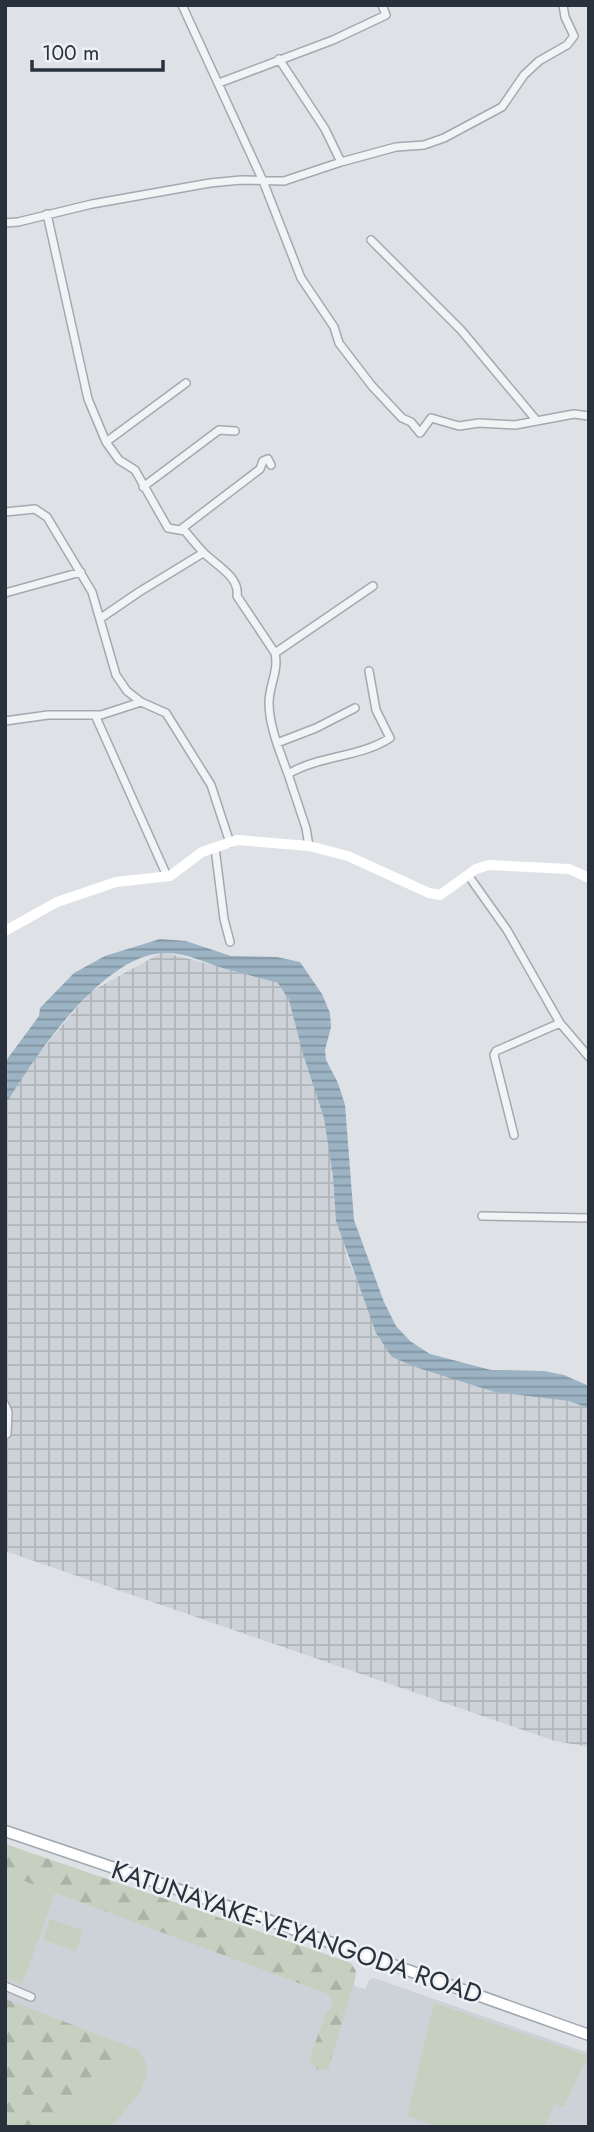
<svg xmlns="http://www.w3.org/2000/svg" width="594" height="2132" font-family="Jost,sans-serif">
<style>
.built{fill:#cdd2d8}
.industrial{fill:url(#industrial-grid)}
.grass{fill:#c5d0c0}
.forest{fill:url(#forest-firs)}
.water{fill:url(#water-rules)}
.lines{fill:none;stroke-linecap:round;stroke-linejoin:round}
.street-casing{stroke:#a4a9b0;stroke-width:10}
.primary-casing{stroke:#9fa8b1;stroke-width:13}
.street{stroke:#f1f3f5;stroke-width:7}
.secondary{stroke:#fff;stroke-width:10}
.primary{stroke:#fff;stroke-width:10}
.labels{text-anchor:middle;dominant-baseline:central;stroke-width:5;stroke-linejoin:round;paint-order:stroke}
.street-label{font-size:26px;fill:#29313c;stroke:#eef1f4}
</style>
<defs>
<pattern id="industrial-grid" width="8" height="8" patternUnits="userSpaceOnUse" patternTransform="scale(1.75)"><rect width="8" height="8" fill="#cdd2d8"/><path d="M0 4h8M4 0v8" fill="none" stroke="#b0b5ba"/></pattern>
<pattern id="forest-firs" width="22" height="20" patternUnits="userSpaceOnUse" patternTransform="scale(1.75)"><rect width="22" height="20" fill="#c5d0c0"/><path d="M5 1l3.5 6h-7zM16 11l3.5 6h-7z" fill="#a9b3a6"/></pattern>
<pattern id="water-rules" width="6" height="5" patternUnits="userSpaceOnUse" patternTransform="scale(1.75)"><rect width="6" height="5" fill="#9cb3c4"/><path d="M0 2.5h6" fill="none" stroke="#7f92a0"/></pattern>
</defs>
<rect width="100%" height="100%" fill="#dee2e6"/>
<path class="built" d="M5 1844 351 1963 356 1971 354 1986 365 1989 369 1980 374 1978 589 2053V2127H5Z"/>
<path class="industrial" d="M163 952 279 983 314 1035 347 1258 392 1357 589 1396V1747L555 1741 5 1551V1106L27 1068 90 992Z"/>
<path class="grass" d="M5 1874 55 1893 22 1985 5 1978Z
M50 1919 83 1930 76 1951 43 1940Z
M434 2003 589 2056V2064L584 2063 564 2107 554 2104 545 2127H439L407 2116Z
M136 2049C165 2074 128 2106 111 2127H47L71 2096 113 2082Z"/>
<path class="forest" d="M5 1844 351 1963 356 1971 355 1979 328 2070H318L309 2060 326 2013 333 2005 328 1994 5 1874Z
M5 1999 136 2049 113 2082 71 2096 47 2127H5Z"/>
<path class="water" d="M160 939 186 941 231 956 277 957 300 962 322 994 330 1013 331 1027 325 1050 326 1060 338 1083 345 1105 354 1220 384 1302 396 1326 410 1341 430 1354 491 1370 544 1371 564 1375 589 1386V1408L569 1401 495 1392 418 1368 392 1357 376 1333 336 1221 333 1176 324 1118 303 1054 289 1000 278 983C261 978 243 974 226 969 205 963 186 952 164 953 103 954 33 1058 5 1106V1062L39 1016 40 1008 74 973 105 956Z"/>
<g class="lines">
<defs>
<path id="street" d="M182 5 263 181 301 278 334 327 339 343 372 386 402 418 411 422 420 433 431 418 459 426 479 423 515 425 574 414 589 416
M279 59 325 129 341 162
M219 83 333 40 386 15 382 5
M47 214 88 399 106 442 119 460 135 470 168 528 185 531C191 538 197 546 204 553 216 565 240 577 237 596L275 653C279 671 269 685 269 703 269 726 280 752 288 774
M5 223 18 222 92 204 210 183 241 180 284 181 341 162 396 147 424 145 444 138 502 107 524 75 539 61 567 45 574 36 565 17 563 5
M371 240 461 330 537 421
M106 442 186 383
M143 487 219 430 235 431
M5 512 35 509 47 517 92 592 116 675 127 691 141 702 166 713 211 785 230 843
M180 530 260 469 263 461 268 459 271 465
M5 593 81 572
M101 618 139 592 203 553
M275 653 373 586
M95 715 167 876
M5 721 48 715H101L141 702
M277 743 316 728 355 708
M309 846 306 828 288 774C320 755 359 758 390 738L376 710 369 671
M215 848 224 919 230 942
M468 875 507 930 560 1023 589 1057
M514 1135 494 1055 496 1051 560 1023
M482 1216 589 1218
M5 1405 8 1412 7 1434 5 1435
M5 1986 31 1997"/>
<path id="primary" d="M5 1831 259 1917 589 2035"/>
</defs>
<use href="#street" class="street-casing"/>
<use href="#primary" class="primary-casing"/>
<use href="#street" class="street"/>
<path class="secondary" d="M5 931 57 902 116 882 170 876 202 852 237 840 309 846 348 856 429 893 440 895 476 869 489 865 569 869 589 878"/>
<use href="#primary" class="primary"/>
</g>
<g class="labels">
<g class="street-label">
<text transform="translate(297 1932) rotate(19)">KATUNAYAKE-VEYANGODA ROAD</text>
</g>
</g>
<rect width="594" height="2132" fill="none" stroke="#29313c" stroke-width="14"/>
<path d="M32 60v10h131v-10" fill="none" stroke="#29313c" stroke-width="3.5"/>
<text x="42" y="60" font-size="21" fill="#29313c" stroke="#eef1f4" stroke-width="5" paint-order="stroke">100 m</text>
</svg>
